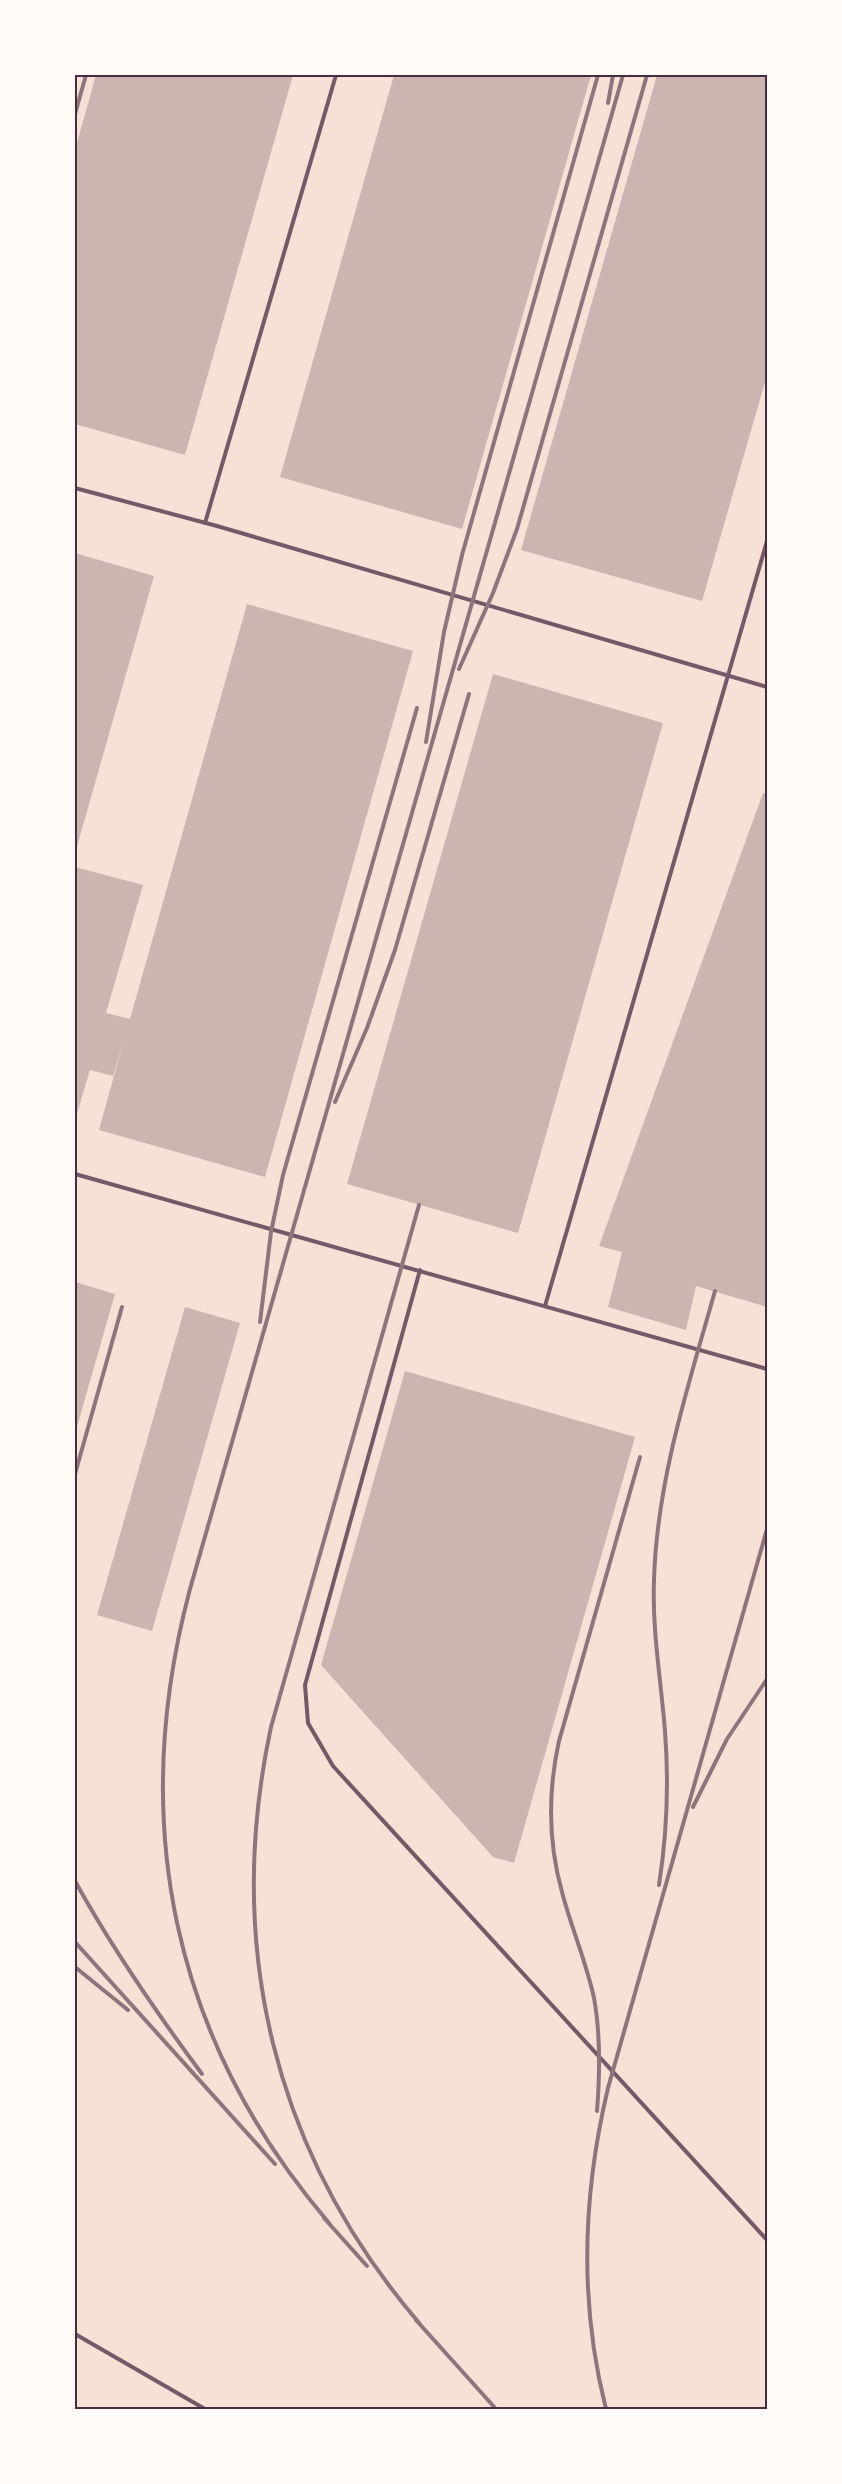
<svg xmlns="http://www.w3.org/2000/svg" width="842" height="2484" font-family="'Exo 2',sans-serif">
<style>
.building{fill:#ccb4b1}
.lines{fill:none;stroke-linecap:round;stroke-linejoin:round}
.service{stroke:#755966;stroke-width:4}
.rail{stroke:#8f747c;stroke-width:4}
.neatline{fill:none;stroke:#4a2c40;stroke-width:2}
</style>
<rect width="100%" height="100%" fill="#f7e1d7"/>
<path class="building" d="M96 75H293L185 455 75 424V150Z
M394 75H591L462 529 280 477Z
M657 75H767V375L702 601 521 550Z
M75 553 154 576 76 850H75Z
M247 604 413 651 265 1177 99 1130 123 1043 113 1076 90 1070 75 1120V867L143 885 106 1013 130 1019Z
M493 674 663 723 518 1233 347 1184Z
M763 793 767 794V1307L696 1286 686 1330 608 1307 622 1252 599 1246Z
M75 1282 115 1294 76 1430H75Z
M185 1307 240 1323 152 1631 97 1615Z
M405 1371 635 1437 514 1863 493 1857 321 1665Z"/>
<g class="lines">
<path class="service" d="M75 488 217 526 767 687
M205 523 336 75
M75 1174 767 1369
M420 1270 305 1685 308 1723 333 1766 767 2240
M545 1306 767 541
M75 2334 205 2409"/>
<path class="rail" d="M608 103 613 75
M75 114 86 75
M459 669 493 593 517 529 647 75
M426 742 444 632 462 555 598 75
M335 1102 367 1028 395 950 469 694
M419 1205 271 1727C224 1946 274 2154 420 2324
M260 1322 271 1232 283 1175 417 708
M75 1474 122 1307
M693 1807 727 1739 767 1679
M75 1881C112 1948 156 2012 202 2074
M659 1885C667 1834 669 1783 665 1731 661 1680 652 1631 654 1580 657 1480 688 1387 715 1291
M75 1942 275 2164
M75 1967 128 2010
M597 2111C600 2073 601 2036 594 1998 586 1961 571 1927 562 1892 548 1842 548 1791 559 1741L640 1457
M324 2218 367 2266
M329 2223C172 2039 128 1822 190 1589L623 75
M416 2320 496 2409
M606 2409C579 2303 583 2193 608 2088L767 1529"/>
</g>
<rect width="842" height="2484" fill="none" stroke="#fffaf5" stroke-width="152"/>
<rect x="76" y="76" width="690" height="2332" class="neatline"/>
</svg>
